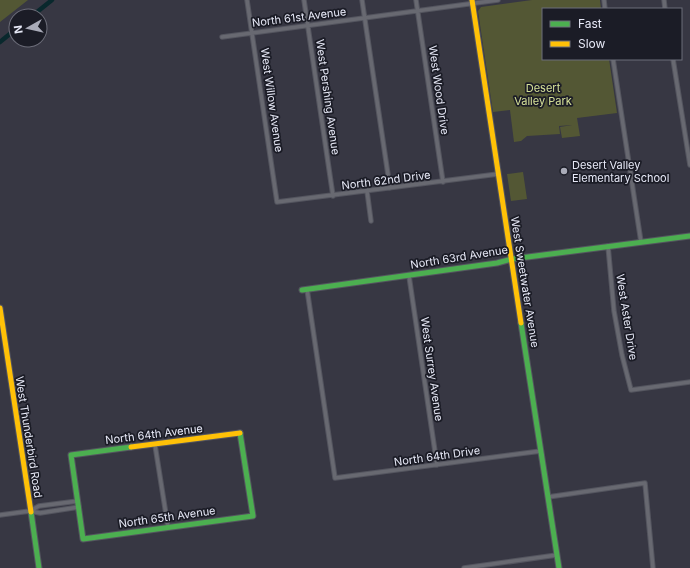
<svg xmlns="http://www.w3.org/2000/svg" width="690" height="568" font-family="Inter,sans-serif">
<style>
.green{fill:#535734}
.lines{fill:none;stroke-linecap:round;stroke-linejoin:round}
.canal{stroke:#09282d;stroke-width:4.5}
.street-casing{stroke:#54555f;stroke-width:5.5}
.fast-casing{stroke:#54555f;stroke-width:7}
.slow-casing{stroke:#54555f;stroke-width:7}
.street{stroke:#686971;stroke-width:3.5}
.fast{stroke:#4caf50;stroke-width:5}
.slow{stroke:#ffc107;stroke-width:5}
.poi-dot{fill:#a9abb8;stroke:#1b1c26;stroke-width:1.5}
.labels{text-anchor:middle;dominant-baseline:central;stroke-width:3.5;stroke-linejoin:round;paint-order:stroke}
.street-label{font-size:11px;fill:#e7e9f7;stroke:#1b1c26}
.park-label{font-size:11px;fill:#d6e198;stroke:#1b1c26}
.poi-label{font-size:11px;fill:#e7e9f7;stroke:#1b1c26;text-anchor:start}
</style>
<rect width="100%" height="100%" fill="#373743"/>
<path class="green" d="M0 0H28L0 22Z
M532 0H600L601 9H543V59H609L617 113 577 118 580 136 562 138 560 127 572 125 559 126 560 134 527 136 521 141 514 142 510 110 493 112 478 11 481 7Z
M523 172 527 199 511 201 507 174Z"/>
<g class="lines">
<path class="canal" d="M32 16 52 0
M0 42 16 29"/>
<defs>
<path id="street" d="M247 0 277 202 498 174
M304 0 333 196
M362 0 390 188
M416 0 443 182
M604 0 605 9
M664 0 665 9
M222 37 498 0
M613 59 641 242
M673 59 690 165
M367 191 371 221
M608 246 614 311 622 355 631 390 690 382
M409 276 437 465
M307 289 335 478 541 451
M155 445 168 527
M548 497 645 483 653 568
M30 511 40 513 79 507
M0 515 30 511 39 506 78 501
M464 568 557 555"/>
<path id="fast" d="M302 290 497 263 512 259 690 236
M521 323 559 568
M131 447 71 455 83 539 253 516 240 433
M31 512 39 568"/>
<path id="slow" d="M472 0 521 323
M0 308 31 512
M131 447 240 433"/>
</defs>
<use href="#street" class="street-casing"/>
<use href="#fast" class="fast-casing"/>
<use href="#slow" class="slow-casing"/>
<use href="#street" class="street"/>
<use href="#fast" class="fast"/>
<use href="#slow" class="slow"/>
</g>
<circle class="poi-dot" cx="564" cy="171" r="4"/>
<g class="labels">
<g class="street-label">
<text transform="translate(299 17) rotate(-7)">North 61st Avenue</text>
<text transform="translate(439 90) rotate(82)">West Wood Drive</text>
<text transform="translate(328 97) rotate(82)">West Pershing Avenue</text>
<text transform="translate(272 100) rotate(82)">West Willow Avenue</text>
<text transform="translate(386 180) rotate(-7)">North 62nd Drive</text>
<text transform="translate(459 257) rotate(-9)">North 63rd Avenue</text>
<text transform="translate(525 282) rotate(81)">West Sweetwater Avenue</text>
<text transform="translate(627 317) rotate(81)">West Aster Drive</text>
<text transform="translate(432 369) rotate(82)">West Surrey Avenue</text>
<text transform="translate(154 434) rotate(-7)">North 64th Avenue</text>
<text transform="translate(29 437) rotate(81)">West Thunderbird Road</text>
<text transform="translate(437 456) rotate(-8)">North 64th Drive</text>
<text transform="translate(167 517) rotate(-8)">North 65th Avenue</text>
</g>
<g class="park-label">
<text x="543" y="88">Desert<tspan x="543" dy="13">Valley Park</tspan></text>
</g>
<g class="poi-label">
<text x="572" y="165">Desert Valley<tspan x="572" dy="13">Elementary School</tspan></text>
</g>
</g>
<rect x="542" y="8" width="140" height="52" fill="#1b1c26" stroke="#6d6e7a"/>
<rect x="550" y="21" width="20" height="6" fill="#4caf50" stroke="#6d6e7a"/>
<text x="578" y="28" font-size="12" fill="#e7e9f7">Fast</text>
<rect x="550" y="41" width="20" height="6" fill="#ffc107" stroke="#6d6e7a"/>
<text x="578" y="48" font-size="12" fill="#e7e9f7">Slow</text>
<g transform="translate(28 28) rotate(262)"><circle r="19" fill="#1b1c26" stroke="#6d6e7a"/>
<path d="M0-3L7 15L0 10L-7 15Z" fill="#a9abb8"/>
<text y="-6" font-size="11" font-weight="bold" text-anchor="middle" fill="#e7e9f7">N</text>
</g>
</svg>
